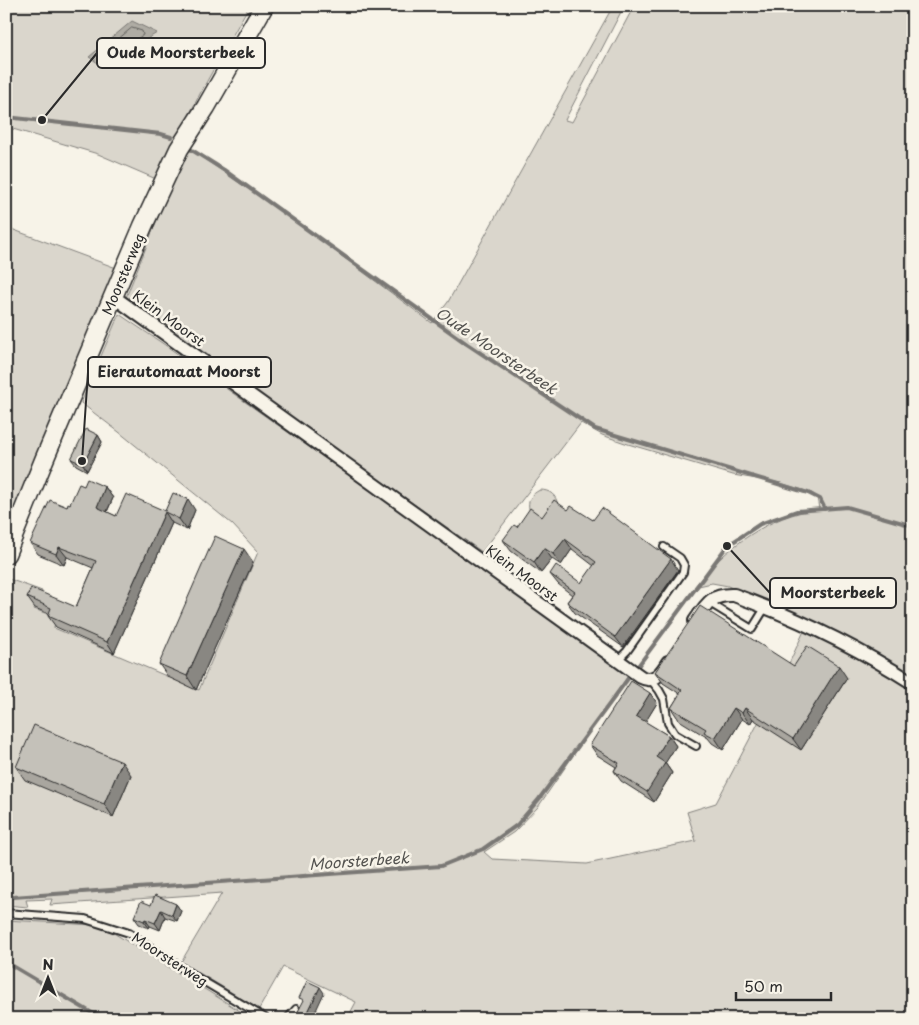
<svg xmlns="http://www.w3.org/2000/svg" width="919" height="1025" font-family="'Playpen Sans',sans-serif">
<style>
.green{fill:#dad6cc;stroke:#82807c}
.water{fill:#afaca4;stroke:#7a7874}
.lines{fill:none;stroke-linecap:round;stroke-linejoin:round}
.shore{stroke:#605f5b;stroke-width:1}
.stream{stroke:#7a7874;stroke-width:4}
.lane-casing{stroke:#2b2b2b;stroke-width:10}
.street-casing{stroke:#2b2b2b;stroke-width:16}
.secondary-casing{stroke:#2b2b2b;stroke-width:21}
.lane{stroke:#f7f3e8;stroke-width:6}
.street{stroke:#f7f3e8;stroke-width:12}
.secondary{stroke:#f7f3e8;stroke-width:18}
.wall{fill:#a9a69f;stroke:#2b2b2b}
.shaded-wall{fill:#898782;stroke:#2b2b2b}
.building{fill:#c4c1b9;stroke:#2b2b2b}
.labels{text-anchor:middle;dominant-baseline:central;stroke-width:5;stroke-linejoin:round;paint-order:stroke}
.street-label{font-size:14px;fill:#2b2b2b;stroke:#f7f3e8}
.water-label{font-size:15px;font-style:italic;fill:#53524f;stroke:#f7f3e8}
.leader{fill:none;stroke:#2b2b2b;stroke-width:2}
.callout-dot{fill:#2b2b2b;stroke:#f7f3e8;stroke-width:2}
.callout{fill:#f7f3e8;stroke:#2b2b2b;stroke-width:2}
.callout-label{font-size:15px;text-anchor:middle;font-weight:bold;fill:#2b2b2b}
</style>
<rect width="100%" height="100%" fill="#f7f3e8"/>
<filter id="ink" filterUnits="userSpaceOnUse"><feTurbulence type="fractalNoise" baseFrequency=".02" numOctaves="2"/><feDisplacementMap in="SourceGraphic" scale="10" xChannelSelector="R" yChannelSelector="G"/><feConvolveMatrix kernelMatrix="1 2 1 2 8 2 1 2 1" color-interpolation-filters="sRGB"/></filter>
<g filter="url(#ink)">
<path class="green" d="M6 6H249L202 90 156 179 98 154 6 127Z
M613 6H624L565 120 572 122 634 6H913V678L728 586 712 583 694 587C725 548 768 515 819 509L817 497 812 493 781 483 733 475 628 444 602 435 581 423 482 552 125 300 178 167 188 148 282 212 432 323 448 302Z
M6 227 119 269 6 537Z
M119 314 165 345 629 674 538 807 514 832 484 852 492 859 587 864 696 841 687 812 716 803 786 670 804 631C841 647 878 667 913 689V1019H347L356 1002 283 967 259 1009 181 962 222 893 50 905 52 899 26 900 28 907 6 905V578L42 591 34 609 56 617 54 628 199 690 258 552 232 524 119 432 81 403Z
M540 490C550 490 556 495 558 505L544 519 531 514C526 504 529 495 540 490Z
M6 920 95 925 112 932 253 1019H6Z"/>
<path class="water" d="M132 21 157 33 130 49 128 56 98 63 89 57Z"/>
<g class="lines">
<path class="shore" d="M132 28 142 31 143 35 127 45 123 52 103 56V52Z"/>
<path class="stream" d="M6 117 161 134 171 137
M187 147 224 170 467 344 595 429 808 493 820 499 825 509
M638 666 727 546 760 524 797 511 847 507 913 526
M6 896 13 897 441 866 483 849 517 825 539 799 630 676
M6 962 102 1019"/>
<defs>
<path id="lane" d="M708 602 752 629 765 608
M618 660 627 651 683 572 684 565 680 558 664 547
M650 679 659 690 664 699 668 723 675 734 696 746
M6 913 85 919 129 933 191 974 267 1019
M287 1019 296 1009"/>
<path id="street" d="M114 297 641 677C654 684 662 672 668 662
M695 621C707 603 712 594 734 595 797 618 857 647 913 683"/>
<path id="secondary" d="M6 554 44 460 143 226 179 149 206 107 264 6"/>
</defs>
<use href="#lane" class="lane-casing"/>
<use href="#street" class="street-casing"/>
<use href="#secondary" class="secondary-casing"/>
<use href="#lane" class="lane"/>
<use href="#street" class="street"/>
<use href="#secondary" class="secondary"/>
</g>
<path class="wall" d="M98 435 102 442 87 471 76 465 71 459Z
M84 486 105 487 113 498 107 512 116 516 165 511 195 510 187 530 172 523 114 653 56 627 48 616 49 614 35 608 27 597 76 607 93 568 67 557 64 565 38 554 30 543 70 504Z
M568 510 593 520 678 570 623 647 575 613 567 602 572 595 558 584 550 574 581 583 594 566 572 549 561 565 552 559 541 573 511 551 503 540 517 527 542 517Z
M253 562 196 690 168 677 159 664Z
M794 666 847 678 801 750 753 719 750 724 742 719 723 750 712 743 708 738 679 720 671 708 680 694 663 683 655 672Z
M650 693 657 703 645 722 669 736 676 746 665 763 672 773 654 802 621 781 614 771 616 767 597 755 590 745Z
M16 767 131 775 113 817 25 780Z
M176 904 181 911 177 921 165 917 160 930 150 926 149 928 139 924 134 917 151 905Z"/>
<path class="shaded-wall" d="M98 435 102 442 87 471 83 464Z
M105 487 113 498 104 518 97 507Z
M188 499 195 510 187 530 179 519Z
M165 512 172 523 114 653 107 642Z
M565 539 572 549 561 565 553 554Z
M59 547 67 557 64 565 56 554Z
M544 548 552 559 541 573 534 562Z
M244 549 253 562 196 690 187 676Z
M671 559 678 570 623 647 615 637Z
M839 666 847 678 801 750 793 739Z
M650 693 657 703 643 726 636 716Z
M734 708 742 719 723 750 715 738Z
M745 708 753 719 750 724 742 713Z
M669 736 676 746 664 765 665 763 672 773 654 802 647 792 656 757Z
M122 762 131 775 113 817 104 804Z
M176 904 181 911 177 921 172 915Z
M161 910 165 917 160 930 155 923Z
M145 919 150 926 149 928 144 921Z
M320 987 324 993 312 1019 307 1014Z"/>
<path class="building" d="M86 429 98 435 83 464 71 459Z
M87 479 105 487 97 507 116 516 126 494 165 511 173 493 188 499 179 519 165 512 107 642 48 616 51 608 27 597 31 588 76 607 96 561 59 547 56 554 30 543 50 500 67 507 68 503 70 504 79 484 84 486Z
M554 500 568 510 571 506 593 520 602 508 671 559 615 637 567 602 575 592 550 574 556 565 581 583 596 562 565 539 553 554 544 548 534 562 503 540 514 525 517 527 530 508 542 517Z
M215 536 244 549 187 676 159 664Z
M700 606 794 666 807 646 839 666 793 739 745 708 742 713 734 708 715 738 704 732 706 729 671 708 682 690 655 672Z
M631 681 650 693 636 716 669 736 656 757 665 763 647 792 614 771 619 763 590 745Z
M34 725 122 762 104 804 16 767Z
M155 895 176 904 172 915 161 910 155 923 145 919 144 921 134 917 141 901 151 905Z
M307 981 320 987 307 1014 318 1019H294L304 1000 299 998Z"/>
</g>
<g class="labels">
<g class="street-label">
<text transform="translate(123 274) rotate(-67)">Moorsterweg</text>
<text transform="translate(169 318) rotate(36)">Klein Moorst</text>
<text transform="translate(522 573) rotate(36)">Klein Moorst</text>
<text transform="translate(170 959) rotate(33)">Moorsterweg</text>
</g>
<g class="water-label">
<text transform="translate(497 350) rotate(34)">Oude Moorsterbeek</text>
<text transform="translate(359 860) rotate(-4)">Moorsterbeek</text>
</g>
</g>
<path class="leader" d="M42 120L97 53M82 461L88 372M727 546L770 593"/>
<g class="callout-dot">
<circle cx="42" cy="120" r="5"/>
<circle cx="82" cy="461" r="5"/>
<circle cx="727" cy="546" r="5"/>
</g>
<g class="callout">
<rect x="97" y="38" width="168" height="30" rx="5"/>
<rect x="88" y="357" width="183" height="30" rx="5"/>
<rect x="770" y="578" width="126" height="30" rx="5"/>
</g>
<g class="callout-label">
<text x="181" y="58">Oude Moorsterbeek</text>
<text x="179" y="377">Eierautomaat Moorst</text>
<text x="833" y="598">Moorsterbeek</text>
</g>
<rect width="919" height="1025" fill="none" stroke="#f7f3e8" stroke-width="25"/>
<rect x="12" y="12" width="894" height="1000" fill="none" stroke="#2b2b2b" stroke-width="2" filter="url(#ink)"/>
<g transform="translate(48 978)" stroke="#f7f3e8" stroke-width="4" paint-order="stroke">
<path d="M0-4L9 19L0 12L-9 19Z" fill="#2b2b2b"/>
<text y="-8" font-size="14" font-weight="bold" text-anchor="middle" fill="#2b2b2b">N</text>
</g>
<path d="M736 992v8h95v-8" fill="none" stroke="#2b2b2b" stroke-width="2.5"/>
<text x="744" y="992" font-size="15" fill="#2b2b2b" stroke="#f7f3e8" stroke-width="4" paint-order="stroke">50 m</text>
</svg>
